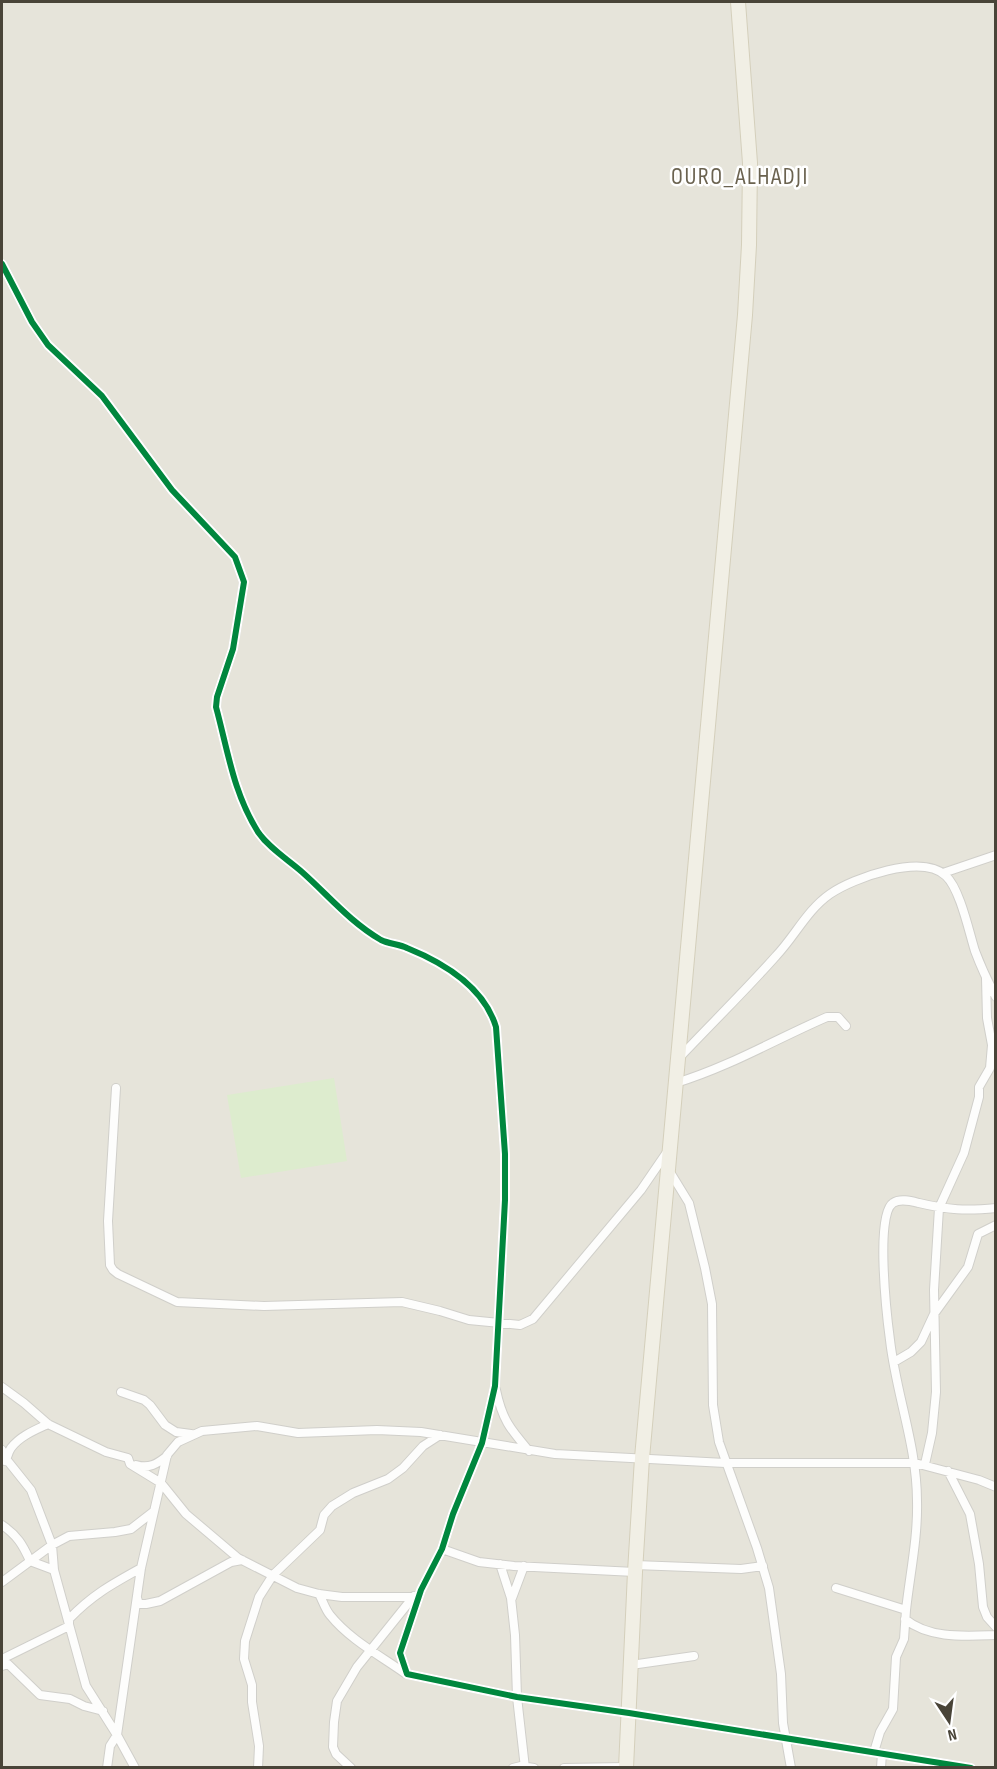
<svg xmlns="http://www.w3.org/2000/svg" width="997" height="1769" font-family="'Sofia Sans Condensed',sans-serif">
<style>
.residential{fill:#e6e4da}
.green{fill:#ddecce}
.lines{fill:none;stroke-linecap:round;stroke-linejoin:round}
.minor-casing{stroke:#d0cfca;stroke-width:10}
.primary-casing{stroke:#d4cfbb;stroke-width:16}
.minor{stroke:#fdfdfc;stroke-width:8}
.primary{stroke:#f1efe5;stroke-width:14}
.cycleway-casing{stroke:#fff;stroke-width:10}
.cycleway{stroke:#00873e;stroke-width:6}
.labels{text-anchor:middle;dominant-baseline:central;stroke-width:5;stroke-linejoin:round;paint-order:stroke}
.quarter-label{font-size:24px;letter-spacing:1.5px;fill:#6b6350;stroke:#fff}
</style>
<rect width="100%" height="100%" fill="#f2f2ed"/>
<path class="residential" d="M2 2H995V1767H2Z"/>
<path class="green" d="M334 1078 347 1161 241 1178 227 1095Z"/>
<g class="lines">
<defs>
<path id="minor" d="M2 264 32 322 48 345 102 396 172 490 235 557 244 582 233 649 217 697 216 707C228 751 233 792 258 832 269 848 287 859 302 872 328 895 350 922 381 940 389 944 399 944 407 948 444 963 484 987 496 1027L505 1154V1200L495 1386 482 1443 453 1514 442 1549 421 1590 400 1653 407 1674 517 1697 629 1713 971 1768
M943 873 996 855
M679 1058C711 1024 745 991 776 956 795 936 807 910 830 894 853 878 922 853 946 876 960 889 969 932 975 951 981 967 988 982 996 997
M676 1083C731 1066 776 1039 827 1017H838L846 1026
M116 1088 108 1221 110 1265 113 1270 118 1274 177 1302 264 1306 402 1302 440 1311 469 1320 520 1325 533 1319 641 1190 667 1152
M670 1172 689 1203 705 1268 712 1304 713 1405 719 1442 757 1548 769 1588 781 1674 783 1723 791 1768
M894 1362 911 1352 921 1342 934 1314 968 1267 978 1234 996 1225
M2 1387 24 1403 48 1424 106 1452 128 1458 130 1464 161 1483 186 1514 238 1558 297 1588 319 1594 342 1597H412
M496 1390C502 1419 510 1429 529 1451
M121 1392 144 1400 150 1405 165 1425 176 1432 191 1434
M2 1450 7 1460 31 1490 52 1545 54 1570 86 1686 117 1735 135 1768
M5 1461C8 1457 8 1452 11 1448 20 1436 35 1430 48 1424
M925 1464 932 1433 936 1392 934 1290 939 1208 964 1153 979 1097V1087L990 1068 992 1045 987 1018 986 978
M136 1465C149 1469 157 1464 167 1456
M948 1471 970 1514 979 1564 983 1607 987 1617 996 1627
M2 1525C17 1535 23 1545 30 1561L54 1570
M442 1549 479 1562 514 1566 635 1572
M500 1564 511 1598 515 1635 517 1697 525 1768
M635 1565 741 1569 763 1566
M2 1582 52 1545 69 1536 115 1532 131 1529 153 1512
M836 1588 906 1610 904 1639 896 1657 893 1709 880 1732 874 1752
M319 1594C323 1601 325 1609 330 1615 350 1640 381 1656 406 1674
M137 1598 139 1604H146L160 1601 231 1562 242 1560
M512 1598 524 1566
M906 1610C910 1574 918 1537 917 1501 917 1446 896 1394 890 1340 887 1318 875 1214 893 1203 900 1198 911 1201 919 1203 948 1210 966 1211 996 1208
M905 1619C929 1639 965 1636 996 1635
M2 1659 69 1626V1619C92 1595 112 1584 141 1568
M631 1665 694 1656
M2 1666 8 1664 40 1695 70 1699 84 1706 103 1711
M107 1768 110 1746 117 1735 141 1568 167 1455 178 1442 202 1431 257 1426 298 1433 377 1430 421 1432 555 1454 725 1463H915L979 1480 996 1487
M258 1768 259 1746 252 1702V1685L244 1659 245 1641 259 1597 273 1575 320 1530 324 1515 332 1506 353 1493 388 1479 403 1468 423 1446 440 1435
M351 1768 336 1754 333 1747 334 1722 337 1701 357 1667 414 1596
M513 1768 521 1766 534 1768
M564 1768 626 1767
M881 1768 882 1753"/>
<path id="primary" d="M626 1768 635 1572 642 1458 745 315 749 245 750 163 738 2"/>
</defs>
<use href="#minor" class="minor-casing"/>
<use href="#primary" class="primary-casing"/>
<use href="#minor" class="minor"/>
<use href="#primary" class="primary"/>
<defs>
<path id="cycleway" d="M2 264 32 322 48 345 102 396 172 490 235 557 244 582 233 649 217 697 216 707C228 751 233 792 258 832 269 848 287 859 302 872 328 895 350 922 381 940 389 944 399 944 407 948 444 963 484 987 496 1027L505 1154V1200L495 1386 482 1443 453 1514 442 1549 421 1590 400 1653 407 1674 517 1697 629 1713 971 1768"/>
</defs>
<use href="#cycleway" class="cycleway-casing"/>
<use href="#cycleway" class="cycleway"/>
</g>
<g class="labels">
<g class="quarter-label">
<text x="740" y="176">OURO_ALHADJI</text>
</g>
</g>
<rect width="997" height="1769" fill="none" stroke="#494438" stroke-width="6"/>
<g transform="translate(949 1721) rotate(167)" stroke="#ffffff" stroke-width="4.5" paint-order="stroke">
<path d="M0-4.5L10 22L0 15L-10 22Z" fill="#494438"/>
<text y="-9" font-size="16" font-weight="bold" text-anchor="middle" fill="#494438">N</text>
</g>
</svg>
